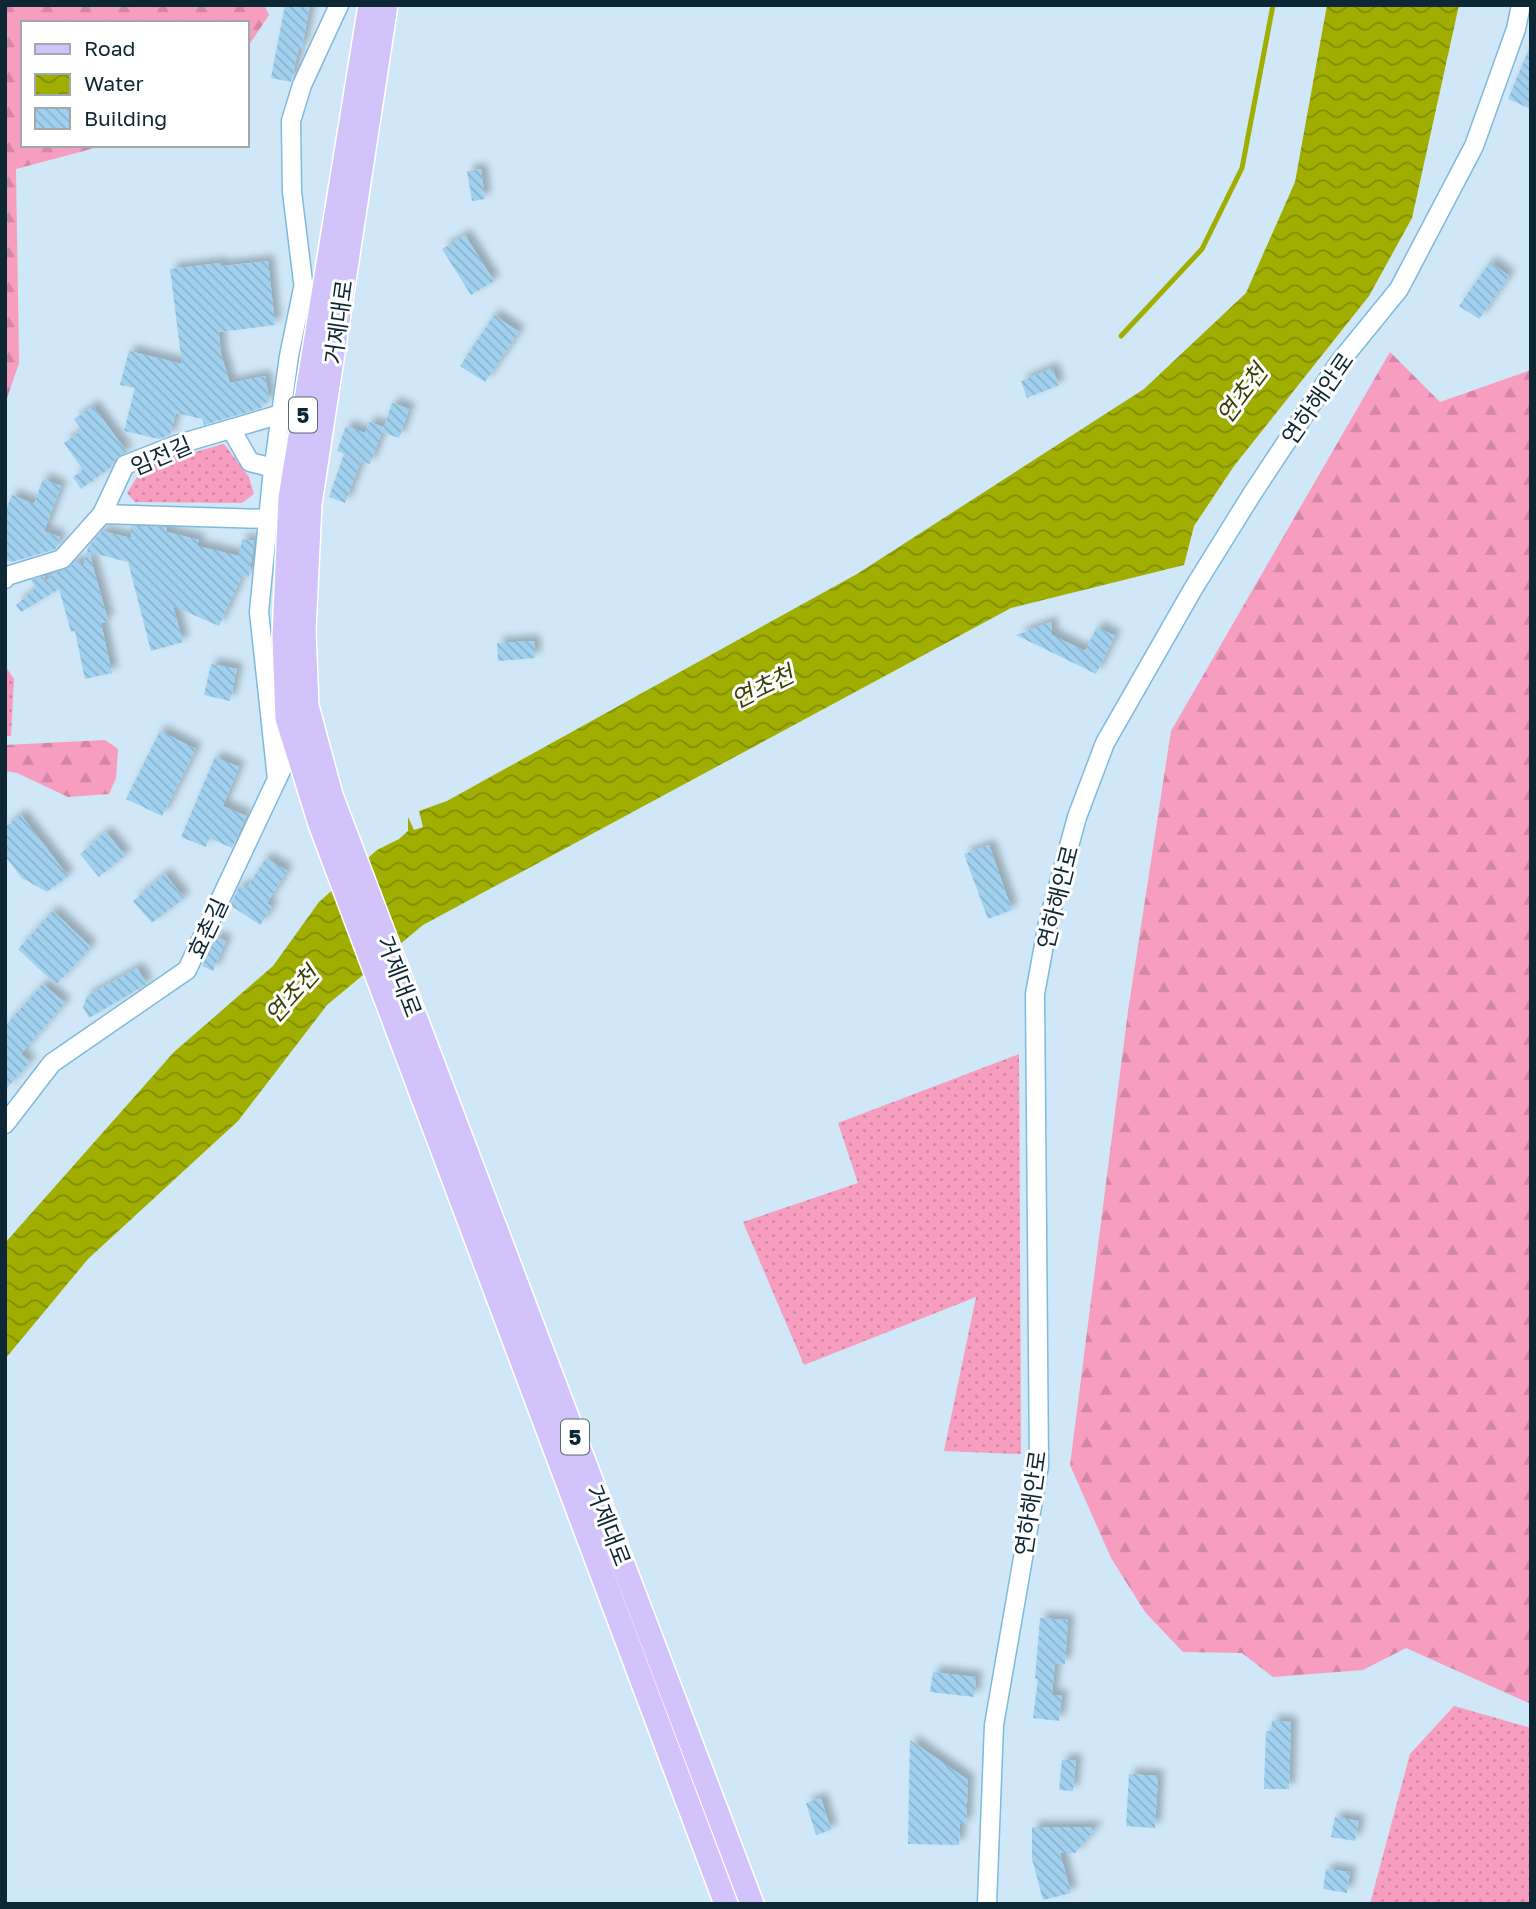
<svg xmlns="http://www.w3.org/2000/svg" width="1536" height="1909" font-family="'Golos Text','Noto Sans KR',sans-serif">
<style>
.grass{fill:url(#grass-dots)}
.forest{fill:url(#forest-firs)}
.water{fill:url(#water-waves)}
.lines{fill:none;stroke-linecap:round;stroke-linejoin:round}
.stream{stroke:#a0ae00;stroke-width:5}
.building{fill:url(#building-back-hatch);filter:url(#shadow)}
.minor-casing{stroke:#7dbade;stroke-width:21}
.major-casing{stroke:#fff;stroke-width:26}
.minor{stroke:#fff;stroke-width:18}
.major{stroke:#d2c3fa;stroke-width:23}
.labels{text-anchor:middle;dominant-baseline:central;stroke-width:6;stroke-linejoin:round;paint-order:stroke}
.shield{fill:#fff;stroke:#566872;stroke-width:2}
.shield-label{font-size:21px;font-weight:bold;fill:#0e2735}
.street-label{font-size:23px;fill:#0e2735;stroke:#fff}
.water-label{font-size:24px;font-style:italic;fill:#3a4005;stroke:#fff}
</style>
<defs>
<pattern id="grass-dots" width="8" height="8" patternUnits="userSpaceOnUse" patternTransform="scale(1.75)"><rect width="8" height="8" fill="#f79dbf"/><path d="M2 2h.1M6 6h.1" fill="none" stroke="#d387a5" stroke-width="1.8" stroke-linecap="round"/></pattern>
<pattern id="forest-firs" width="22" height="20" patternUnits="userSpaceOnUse" patternTransform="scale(1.75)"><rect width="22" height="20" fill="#f79dbf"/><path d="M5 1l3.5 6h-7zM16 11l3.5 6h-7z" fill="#d387a5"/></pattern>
<pattern id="water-waves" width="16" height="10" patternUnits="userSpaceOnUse" patternTransform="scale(1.75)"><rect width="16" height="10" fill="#a0ae00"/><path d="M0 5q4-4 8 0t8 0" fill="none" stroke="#818e03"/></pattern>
<pattern id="building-back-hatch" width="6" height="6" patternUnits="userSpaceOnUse" patternTransform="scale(1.75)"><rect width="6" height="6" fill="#a1d1ef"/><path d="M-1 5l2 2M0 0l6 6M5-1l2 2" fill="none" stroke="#89b3ce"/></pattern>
<filter id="shadow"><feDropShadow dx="6" dy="-6" stdDeviation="3.5" flood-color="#0004"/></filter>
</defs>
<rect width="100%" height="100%" fill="#cfe7f6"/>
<path class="grass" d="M224 444 249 477 254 494 242 503 135 502 127 493 144 466Z
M5 666 14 679 11 736H5Z
M1019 1054 1021 1454 944 1451 976 1297 804 1365 743 1222 858 1183 838 1123Z
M1454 1706 1531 1728V1904H1370L1410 1754Z"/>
<path class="forest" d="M5 5H264L269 15 247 48V23H23V145H106L16 169 19 363 5 404Z
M1390 352 1440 402 1531 370V1704L1406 1648 1363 1670 1273 1677 1242 1653 1183 1652 1145 1612 1111 1558 1070 1465 1128 1011 1171 731Z
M105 740 118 749 116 778 109 794 68 797 17 773 5 771V745Z"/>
<path class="water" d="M1327 5H1459L1412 218 1369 296 1234 466 1194 526 1184 565 1011 608 423 925 327 1005 238 1121 88 1259 5 1359V1243L174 1052 273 966 319 902 377 850 399 839 408 831V817L414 830 423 827 419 811 447 801 857 574 1144 389 1246 293 1295 182Z"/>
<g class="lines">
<path class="stream" d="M1121 336 1202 249 1242 168 1273 5"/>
</g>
<path class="building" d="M285 5H310L302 48 299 47 291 82 271 78Z
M1531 44V109L1508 99Z
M481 169 485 199 472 201 467 171Z
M465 235 494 281 471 295 442 249Z
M268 261 275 325 219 332 221 354 230 383 265 376 270 402 261 403 262 408 204 425 202 419 176 413 170 435 159 439 124 431 135 388 120 385 129 351 182 364 170 269 221 263V266Z
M1490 262 1509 276 1479 319 1459 306Z
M494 315 519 332 485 382 460 366Z
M1052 368 1059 385 1027 398 1021 381Z
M392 403 409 409 399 438 382 432 370 464 361 461 345 503 329 497 344 454 337 451 346 426 365 433 369 422 384 427Z
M93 406 127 452 115 459 111 467 81 489 73 477 83 470 64 443 82 430 74 419Z
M43 479 61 486 44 531 60 537 56 549 12 562 5 560V512L12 495 34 504Z
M131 526 167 527V532L199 540 197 546 239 556 242 539 254 541 249 577 242 576 219 626 173 606 183 642 151 651 128 562 89 552 108 621 101 623 112 673 85 679 75 631 71 632 59 589 21 612 16 605 36 588 31 580 45 576 42 584 55 573 70 567 77 560 83 567 88 547 102 531 131 538Z
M1051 622 1052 635 1085 651 1097 627 1115 636 1096 674 1016 635Z
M534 641 535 658 498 661 497 643Z
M211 664 237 669 230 701 204 695Z
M160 731 196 749 162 816 126 799Z
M215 757 239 767 223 806 246 816 232 848 209 838 206 847 181 837Z
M21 815 68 876 47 892 22 878 5 856V827Z
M106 832 125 855 99 877 80 854Z
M989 845 1012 910 988 919 964 854Z
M266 858 287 871 267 903 272 907 260 925 230 905 240 885 246 889Z
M165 874 184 898 152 923 133 901Z
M53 911 91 947 56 985 18 949Z
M215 936 226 941 213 971 202 966Z
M137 968 147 984 89 1018 83 1007 87 996Z
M43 984 65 1003 21 1054 30 1062 5 1090V1026Z
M1040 1618 1068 1620 1065 1664 1055 1663 1052 1695 1062 1696 1059 1721 1033 1718 1038 1679H1035Z
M933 1672 976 1677 974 1697 930 1692Z
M1272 1721 1291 1722 1289 1789H1264L1266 1731H1271Z
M910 1740 968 1780 966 1824H960L959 1845 908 1844Z
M1062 1760H1076L1073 1791 1059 1790Z
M1129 1774 1158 1776 1155 1828 1126 1826Z
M821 1798 831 1830 816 1835 806 1803Z
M1335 1817 1359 1821 1355 1841 1331 1837Z
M1032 1827H1097L1075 1853H1060L1071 1893 1043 1900 1032 1859Z
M1326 1869 1350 1872 1347 1893 1323 1889Z"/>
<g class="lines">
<defs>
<path id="minor" d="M305 298 292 192 291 121 302 85 339 5
M231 429 250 462 273 468
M102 514 268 519
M5 579 7 576 62 559 102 514 125 465 176 445 281 414
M277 779 259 612 272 479 289 356 303 288
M5 1124 52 1063 187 970 294 743
M987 1904 994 1725 1039 1466 1035 994 1048 923 1077 817 1105 743 1193 589 1252 494 1338 364 1399 289 1474 146 1516 29 1521 5"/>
<path id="major" d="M370 5 290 498 284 637 287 718 320 824 726 1904
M386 5 310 504 304 631 307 706 331 795 752 1904"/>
</defs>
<use href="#minor" class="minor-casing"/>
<use href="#major" class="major-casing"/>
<use href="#minor" class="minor"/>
<use href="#major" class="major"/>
</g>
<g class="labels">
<g class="shield">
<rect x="289" y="397.5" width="28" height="35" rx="5"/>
<rect x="561" y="1419.5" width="28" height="35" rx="5"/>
</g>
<g class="shield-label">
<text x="303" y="415">5</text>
<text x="575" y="1437">5</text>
</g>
<g class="street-label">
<text transform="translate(338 322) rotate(-82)">거제대로</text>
<text transform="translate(1317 398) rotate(-55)">연하해안로</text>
<text transform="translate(161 455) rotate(-23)">임전길</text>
<text transform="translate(1057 897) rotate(-76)">연하해안로</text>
<text transform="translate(207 928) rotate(-65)">효촌길</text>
<text transform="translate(400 976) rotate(69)">거제대로</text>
<text transform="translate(1030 1503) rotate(-82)">연하해안로</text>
<text transform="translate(609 1525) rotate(69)">거제대로</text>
</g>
<g class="water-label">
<text transform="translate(1241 393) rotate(-53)">연초천</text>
<text transform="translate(762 686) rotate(-26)">연초천</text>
<text transform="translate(291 994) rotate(-48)">연초천</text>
</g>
</g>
<rect width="1536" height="1909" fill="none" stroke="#0e2735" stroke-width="14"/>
<rect x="21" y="21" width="228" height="126" fill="#ffffff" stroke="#9fa9ae" stroke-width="2"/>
<rect x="35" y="44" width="35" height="10" fill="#d2c3fa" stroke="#9fa9ae" stroke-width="2"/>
<text x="84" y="56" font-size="21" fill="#0e2735">Road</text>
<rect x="35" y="74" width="35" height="21" fill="url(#water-waves)" stroke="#9fa9ae" stroke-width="2"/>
<text x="84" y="91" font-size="21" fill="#0e2735">Water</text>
<rect x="35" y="108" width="35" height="21" fill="url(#building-back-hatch)" stroke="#9fa9ae" stroke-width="2"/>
<text x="84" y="126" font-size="21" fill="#0e2735">Building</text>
</svg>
